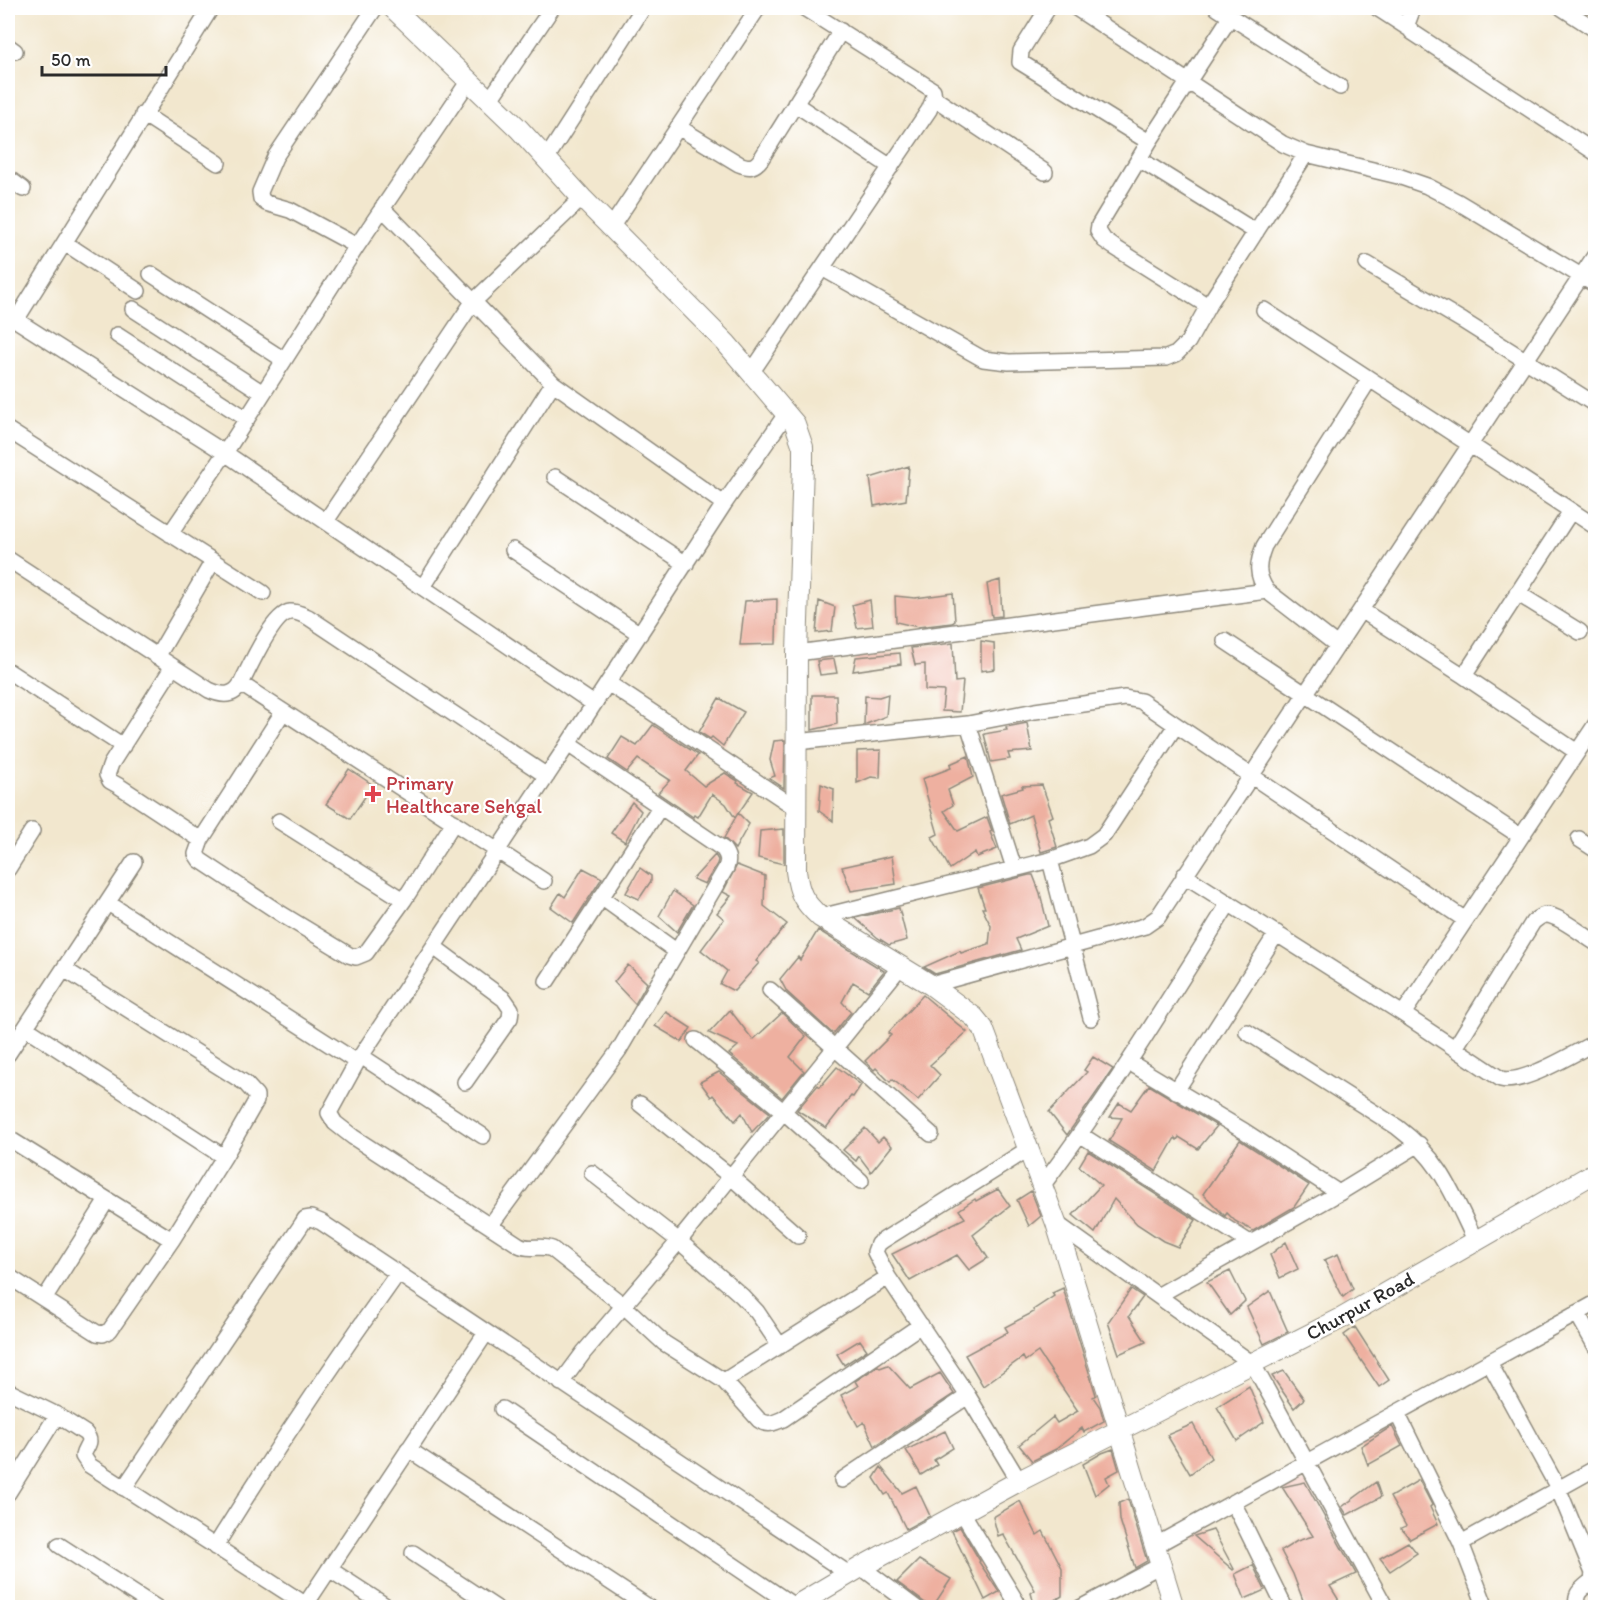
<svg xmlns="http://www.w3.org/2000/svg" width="1603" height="1615" font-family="Itim,sans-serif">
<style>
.building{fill:#eeb0a0}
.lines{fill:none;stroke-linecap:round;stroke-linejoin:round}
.minor-casing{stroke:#8e897c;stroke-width:18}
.tertiary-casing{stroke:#8e897c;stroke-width:22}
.minor{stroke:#fff;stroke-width:15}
.tertiary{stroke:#fff;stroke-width:20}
.health-dot{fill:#e0444e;stroke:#fff;stroke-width:2}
.labels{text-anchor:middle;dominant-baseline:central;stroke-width:4.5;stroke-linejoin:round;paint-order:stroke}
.health-label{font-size:20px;fill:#be3a42;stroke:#fff;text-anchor:start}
.street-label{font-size:20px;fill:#2b2b2b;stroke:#fff}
</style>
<rect width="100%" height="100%" fill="#fff"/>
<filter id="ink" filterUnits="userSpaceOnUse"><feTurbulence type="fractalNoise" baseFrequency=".0167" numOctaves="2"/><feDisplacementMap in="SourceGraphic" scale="12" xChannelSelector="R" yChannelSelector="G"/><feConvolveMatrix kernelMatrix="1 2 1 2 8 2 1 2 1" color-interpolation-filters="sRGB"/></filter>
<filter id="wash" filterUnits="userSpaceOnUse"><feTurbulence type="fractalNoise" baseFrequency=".008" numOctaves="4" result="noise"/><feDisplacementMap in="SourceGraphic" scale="24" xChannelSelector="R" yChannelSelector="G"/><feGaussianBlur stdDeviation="1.35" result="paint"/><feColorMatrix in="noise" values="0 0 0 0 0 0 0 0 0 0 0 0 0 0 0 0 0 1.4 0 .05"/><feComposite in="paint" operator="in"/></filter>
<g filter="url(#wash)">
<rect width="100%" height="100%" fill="#f2e7ce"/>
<g id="blocks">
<path class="building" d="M909 466 906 500 874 506 870 478Z
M1000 580 1002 616 992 617 987 584Z
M953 593 955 621 952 623 918 627 896 622 895 596 915 598Z
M777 599 776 644 740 645 745 601Z
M870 600 873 626 857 628 852 605Z
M819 601 835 607 832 631 816 633Z
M981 641 994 643 995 669 981 671Z
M953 643 955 682 963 681 960 712 942 711 944 691 925 690V664L915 665 911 648Z
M900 653 901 664 853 671 856 657Z
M834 659 837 673 820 675 817 661Z
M888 694 886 716 864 725 865 696 879 697Z
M812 695H836L837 724 812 730Z
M719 698 744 712 723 746 712 737 710 739 699 732Z
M1027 723 1032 751 1008 753 1010 759 991 762 984 734 1007 730 1006 727Z
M653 725 698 755 686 771 704 786 725 773 738 781 737 783 753 792 735 818 726 804 712 794 698 817 694 815 693 817 658 793 670 780 638 759 627 772 608 759 622 737 637 746Z
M785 740 784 785V788L769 778 775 776 770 760 774 741Z
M881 750 880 778 871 777 857 783V751Z
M968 756 973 777 948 790 953 805 944 811 958 831 987 817 992 831 990 832 997 849 977 857 975 852 950 869 932 837 938 834 922 779 951 768 950 764Z
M349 769 373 785 350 819 326 804Z
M821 784 834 789 833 821 819 811Z
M1042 785 1053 816 1048 818 1057 847 1041 852 1031 815 1010 824 1001 794 1023 788 1022 786Z
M632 802 641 811 625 842 611 833Z
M738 813 749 824 735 849 724 838Z
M784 829V864L758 858 760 831Z
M715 855 718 860 717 864 705 884 693 879Z
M892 856 896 884 851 891 842 867Z
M737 865 765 876 764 906 787 924 756 961 759 963 734 991 720 984 727 971 701 950 724 919 717 913 731 896 723 892Z
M583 868 602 878 573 923 551 907 560 893 565 897Z
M640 868 651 876V881L639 899 626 893Z
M1029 875H1033L1040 893 1048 926 1016 939 1021 950 935 974 924 967 960 951 961 953 989 944 991 926 982 908H985L978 888Z
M673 891 693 905 677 932 659 916Z
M899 908 907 940 889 945 878 938 855 918Z
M818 930 884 971 868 991 853 982 842 1002 851 1012 833 1034 787 992 780 979 798 957 800 960Z
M628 965 647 983 635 1004 614 982Z
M923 995 967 1032 930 1065 940 1075 918 1100 892 1079 890 1082 876 1068 874 1070 865 1061 891 1035 888 1033Z
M730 1010 753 1040 782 1013 806 1036 790 1057 804 1071 782 1098 729 1054 738 1046 709 1033Z
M666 1012 691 1028 682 1042 655 1026Z
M1093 1057 1113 1069 1067 1135 1049 1112 1087 1072 1084 1070Z
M837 1067 861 1085 853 1097 851 1096 826 1128 797 1110 818 1085 820 1087Z
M719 1072 770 1113 752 1132 742 1113 735 1121 713 1095 711 1097 700 1082Z
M1149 1085 1217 1126 1198 1149 1179 1137 1177 1140 1175 1138 1156 1171 1109 1141 1122 1118 1110 1117 1119 1103 1131 1110Z
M865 1128 878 1142 883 1137 892 1146 871 1172 859 1156 856 1161 843 1150Z
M1240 1140 1309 1185 1294 1207 1253 1231 1235 1221 1227 1213 1225 1216 1203 1194Z
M1088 1151 1196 1220 1178 1247 1163 1241 1137 1224 1114 1199 1095 1233 1073 1215 1101 1185 1079 1166Z
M998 1189 1010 1206 973 1235 988 1258 969 1270 957 1255 910 1281 892 1254 965 1218 959 1210 975 1199 976 1201Z
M1031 1191 1041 1216 1029 1226 1017 1200Z
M1286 1242 1298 1269 1280 1278 1270 1255Z
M1338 1254 1353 1289 1343 1297 1324 1260Z
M1230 1271 1245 1301 1230 1315 1207 1282Z
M1063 1288 1096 1395 1093 1397 1100 1407 1104 1421 1084 1432 1082 1428 1056 1449 1032 1461 1019 1445 1053 1417 1057 1423 1078 1411 1038 1352 1025 1361 1023 1357 983 1386 965 1355 1008 1332 1005 1327 1034 1312 1033 1310 1054 1296 1052 1293Z
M1131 1289 1143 1297 1129 1316 1146 1342 1119 1354 1108 1322Z
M1270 1291 1288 1332 1264 1344 1247 1307Z
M1355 1327 1389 1380 1379 1387 1344 1335Z
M860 1340 867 1350 844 1365 837 1354Z
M888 1365 910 1389 940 1373 954 1394 875 1446 864 1422 858 1426 841 1395 858 1386 855 1381 878 1366 880 1368Z
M1284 1371 1304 1399 1294 1408 1272 1376Z
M1249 1386 1264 1422 1237 1441 1217 1407Z
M1193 1424 1211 1458 1190 1474 1167 1435Z
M1392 1426 1402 1446 1368 1465 1361 1446Z
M945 1431 953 1448 934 1460 937 1465 921 1475 906 1450Z
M1113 1449 1119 1470 1106 1477 1109 1484 1095 1495 1083 1464 1102 1453Z
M881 1467 902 1493 916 1486 930 1516 906 1529 888 1493 885 1495 874 1478Z
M1419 1480 1432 1505 1430 1507 1438 1524 1410 1539 1401 1528 1406 1526 1390 1497Z
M1305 1482 1356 1574 1330 1586 1340 1602 1330 1608H1306L1293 1574 1281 1551 1297 1541 1313 1536 1282 1487Z
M1376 1482 1381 1497 1347 1515 1342 1507Z
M1128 1499 1147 1561 1135 1568 1120 1520 1119 1503Z
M1020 1501 1037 1535 1043 1531 1062 1568V1596L1043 1608H1035L1031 1593 1035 1590 1003 1534 998 1536 993 1517Z
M960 1527 980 1561 979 1562 999 1592 985 1600 952 1531Z
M1213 1530 1234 1569 1233 1570 1194 1536Z
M1408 1542 1417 1553 1390 1571 1380 1558Z
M919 1560 951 1579 932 1608 897 1582Z
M1253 1565 1265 1590 1245 1599 1235 1574Z"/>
</g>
</g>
<g filter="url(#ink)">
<use href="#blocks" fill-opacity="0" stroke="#8e897c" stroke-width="1.5"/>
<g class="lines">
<defs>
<path id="minor" d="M1048 8 1021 51 1020 62 1149 142
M1076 8 1283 144 1306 154 1398 176 1427 186 1458 202 1596 285
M1217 8 1340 87
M1377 8 1408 28
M1413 8 1407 24 1412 32 1596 153
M1562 8 1596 30
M8 46 15 51
M468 82 357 246 225 453 594 704
M934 98 1045 172
M489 101 552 8
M795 104 891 167
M143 114 218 163
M678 127 739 164C749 168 754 168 761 159L841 31
M546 159 643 8
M1139 159 1256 232
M8 178 23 189
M382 208 553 383 724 504
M612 226 758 8
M65 243 138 291
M357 246 290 210 266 203 261 199 260 192 275 157 375 8
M1367 264 1463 321 1596 405
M822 268 983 359 1009 362 1166 358 1176 354 1188 342 1208 306 1306 154
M151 274 284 360
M1208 306 1114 247 1104 240 1098 231 1099 225 1149 142 1231 16
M133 309 263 393
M1264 310 1596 527
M117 335 247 419
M751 373 929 110 934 98 933 90 804 8
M786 414 724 504 568 744 357 1062 329 1113 335 1123 353 1137 519 1245C530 1251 540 1244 552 1249L624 1306 664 1343 724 1381 759 1420C768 1426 774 1423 783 1419L921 1325
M8 430 263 593
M555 477 686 564
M326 521 473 302 582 198
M170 534 225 453 16 320 211 8
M513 550 640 634
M8 559 209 690C222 696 233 697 241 684
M423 587 553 383
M1517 593 1580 632
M1361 610 1464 676 1577 752
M1225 641 1520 836
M1337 645 1267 591C1256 575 1257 564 1264 546L1369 380
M797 653 1267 591
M157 657 213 561
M172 668 111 764 107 775 110 781 119 786 201 840 283 712
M8 671 123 746
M1464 676 1571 511
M608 683 796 808
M968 724 1014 868
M796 742 968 724 1035 711 1125 698 1141 701 1176 725 1464 919
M279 821 404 900
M1579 839 1596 850
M201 840 196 854 200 860 283 915 349 955 356 957 366 953 404 900 454 822
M1050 860 1091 1018
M8 869 32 831
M1184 875 1403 1014 1501 1079C1523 1085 1574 1053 1596 1042
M544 881 241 684C249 668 273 614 290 612 296 611 303 615 308 617L547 776
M601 897 676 951
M108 903 357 1062
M820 917 1050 860 1089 846 1104 835 1176 725
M434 947 504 999 511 1009 510 1018 465 1082
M547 981 660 807
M931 985 1145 926 1158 917 1596 254
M770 990 931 1134
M1403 1014 1596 724
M26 1028 224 1157
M1247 1032 1397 1127C1441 1160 1452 1192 1475 1240
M696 1040 784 1112 861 1181
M1455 1048 1533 922C1537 919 1540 916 1545 915 1558 914 1584 936 1596 943
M8 1054 134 862
M361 1056 483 1136
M1129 1062 1244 1131 1339 1193
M1176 1091 1277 933
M640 1104 730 1176 798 1236
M1081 1135 1250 1243
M8 1138 172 1240
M592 1173 679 1241 742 1296 757 1312 780 1346
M1042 1186C1110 1096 1169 999 1229 903
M1056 1223 1253 1364 1386 1608
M490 1226 619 1050 726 868C729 860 728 856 723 849L568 744
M8 1276 97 1333 103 1334 110 1330 172 1240 224 1157 256 1101V1095L245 1083 64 969
M1159 1295 1339 1193 1419 1144
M45 1298 107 1200
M1577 1313 1596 1347
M1489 1362 1558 1488 1593 1573 1592 1580C1582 1590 1573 1592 1578 1608
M724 1381 888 1277
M561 1383 584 1352 679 1241 900 967
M8 1391 57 1415 85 1433C94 1443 85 1446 83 1456L89 1465 311 1608
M502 1409 794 1606
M1397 1413 1461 1543 1486 1608
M408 1449 650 1608
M842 1480 968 1396
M1019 1481 968 1396 888 1277 875 1252 878 1244 882 1241 1030 1148
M124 1488 302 1224 305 1219 311 1218 321 1222 849 1574
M8 1493 57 1415
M1233 1502 1285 1608
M962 1512 1020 1608
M1461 1543 1596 1468
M59 1545 157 1608
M1156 1545 1596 1303
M215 1547C273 1453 334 1362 398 1273
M413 1553 496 1608
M861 1567 916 1608
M329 1569 389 1608
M306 1604 486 1333
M1080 1608 1161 1565"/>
<path id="tertiary" d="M393 8 519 129 582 198 726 343 795 424 803 447V464L797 653 796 871C799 894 803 901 820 917L931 985 974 1017 983 1028 1056 1223 1174 1608
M792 1608 861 1567 1019 1481 1342 1318 1596 1172"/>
</defs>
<use href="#minor" class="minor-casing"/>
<use href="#tertiary" class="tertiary-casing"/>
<use href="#minor" class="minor"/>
<use href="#tertiary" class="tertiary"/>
</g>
</g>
<path class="health-dot" d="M370 785h6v6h6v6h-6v6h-6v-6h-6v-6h6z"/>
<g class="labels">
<g class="health-label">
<text x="386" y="783">Primary<tspan x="386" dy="23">Healthcare Sehgal</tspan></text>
</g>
<g class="street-label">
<text transform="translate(1360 1306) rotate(-29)">Churpur Road</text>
</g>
</g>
<rect width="1603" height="1615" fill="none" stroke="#fff" stroke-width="30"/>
<path d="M42 66v9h124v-9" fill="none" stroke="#2b2b2b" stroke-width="3"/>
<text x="51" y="66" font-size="18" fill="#2b2b2b" stroke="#ffffff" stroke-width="4.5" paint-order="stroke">50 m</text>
</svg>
